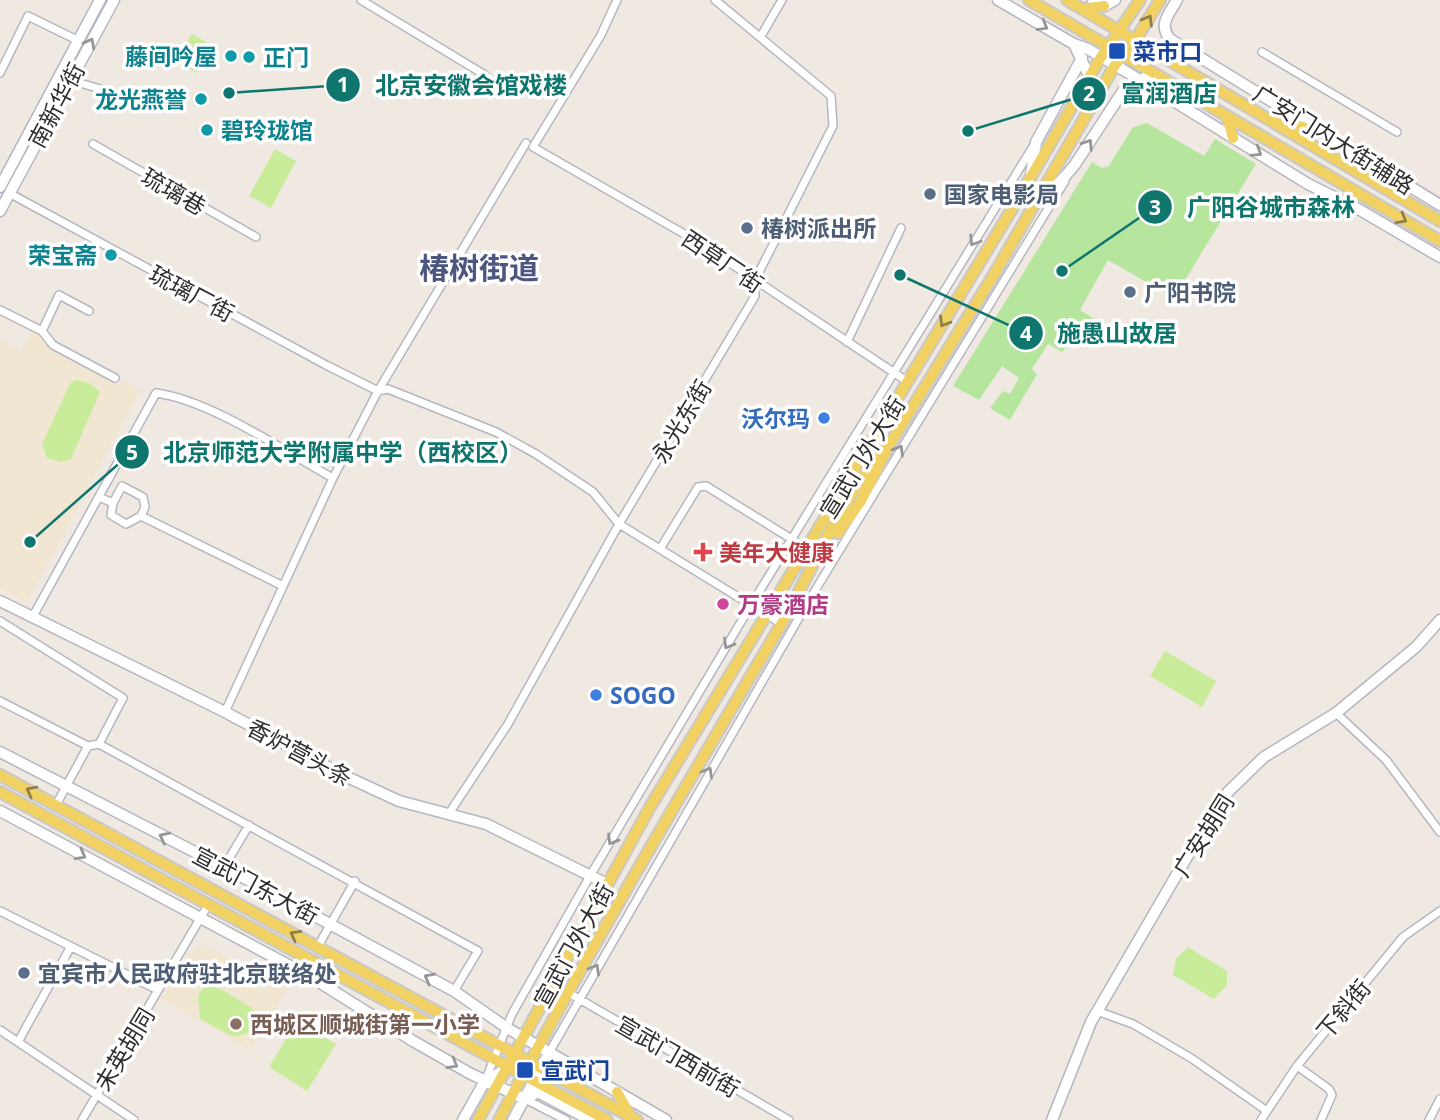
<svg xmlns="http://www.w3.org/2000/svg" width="1440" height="1120" font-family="'Noto Sans','Noto Sans SC',sans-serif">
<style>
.education{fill:#f0e6d1}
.green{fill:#b6e59e}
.pitch{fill:#c9ec9a}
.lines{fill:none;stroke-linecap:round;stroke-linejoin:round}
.street-casing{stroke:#b4b7c1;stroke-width:10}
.secondary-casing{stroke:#b4b7c1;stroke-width:13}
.primary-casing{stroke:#c9c9c9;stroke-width:14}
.street{stroke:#fff;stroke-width:7}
.secondary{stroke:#fff;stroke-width:10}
.primary{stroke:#f2d163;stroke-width:10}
.oneway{stroke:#908048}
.oneway2{stroke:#969696}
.transit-dot{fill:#1a4fb4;stroke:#fff;stroke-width:2.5}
.culture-dot{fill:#0f9aa8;stroke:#fff;stroke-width:2.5}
.service-dot{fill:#5c6f8a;stroke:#fff;stroke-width:2.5}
.shop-dot{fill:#3f7fe0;stroke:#fff;stroke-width:2.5}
.health-dot{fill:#e0444e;stroke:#fff;stroke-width:2.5}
.hotel-dot{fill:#d1479c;stroke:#fff;stroke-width:2.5}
.education-dot{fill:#8d6e63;stroke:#fff;stroke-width:2.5}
.labels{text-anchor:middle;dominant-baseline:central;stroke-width:7;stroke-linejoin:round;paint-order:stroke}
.transit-label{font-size:23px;font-weight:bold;fill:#164399;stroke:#fff;text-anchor:start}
.culture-label{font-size:23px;font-weight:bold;fill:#0d838f;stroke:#fff;text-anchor:end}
.street-label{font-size:23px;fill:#2e2e2e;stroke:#fff}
.service-label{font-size:23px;font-weight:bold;fill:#4e5e75;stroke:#fff;text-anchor:start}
.shop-label{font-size:23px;font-weight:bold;fill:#366cbe;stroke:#fff;text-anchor:end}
.health-label{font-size:23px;font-weight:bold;fill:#be3a42;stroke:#fff;text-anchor:start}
.hotel-label{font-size:23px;font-weight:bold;fill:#b23c85;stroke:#fff;text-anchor:start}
.education-label{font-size:23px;font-weight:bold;fill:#785e54;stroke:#fff;text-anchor:start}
.district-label{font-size:30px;font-weight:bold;fill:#4d5680;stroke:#fff}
.leader{fill:none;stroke:#0f766e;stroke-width:2.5}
.callout-dot{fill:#0f766e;stroke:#fff;stroke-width:2.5}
.mark-label{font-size:21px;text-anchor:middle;font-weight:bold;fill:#fff}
.callout-label{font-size:24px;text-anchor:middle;font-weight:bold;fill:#0f766e;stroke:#fff;stroke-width:7;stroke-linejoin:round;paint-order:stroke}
</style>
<rect width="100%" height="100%" fill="#efe9e1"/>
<path class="education" d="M32 330 41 334 49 345 140 390 27 603 0 588V340L21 351Z
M205 945 287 990 251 1051 161 998 189 953Z"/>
<path class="green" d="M1147 123 1204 156 1215 139 1256 164 1174 298 1108 260 1080 310 1101 323 1079 333 1062 352 1048 344 1032 369 1037 374 1010 420 990 408 1003 391 1010 394 1019 378 1002 366 979 400 953 386 1092 162 1102 168 1109 166 1133 127Z"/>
<path class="pitch" d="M192 34 213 46 197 73 175 61Z
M275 149 296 161 271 208 249 196Z
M77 380 89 383 100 392 71 459 62 462 47 458 42 444 71 382Z
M1165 651 1216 681 1202 707 1150 676Z
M1188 947 1227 971V985L1214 999 1173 975 1176 959Z
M204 986 221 989 252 1008 256 1019 248 1033 234 1037 200 1019 198 996Z
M297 1021 336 1044 307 1091 269 1067Z"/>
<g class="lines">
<defs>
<path id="street" d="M361 0 485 75
M617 0 601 35 533 147 700 243 908 382
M761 36 782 0
M1262 52 1397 132
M0 73 28 16 77 40
M70 80 117 94
M93 144 256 237
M9 193 326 365 378 391 388 389 496 432 536 454 593 492 619 524 782 624
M0 310 42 331
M89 311 59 295 42 331 53 345 115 378
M847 342 901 228
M333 478 378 391 526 143
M99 497 113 503 111 515 126 524 141 516 283 586
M113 503 122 486 143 497 145 507 141 516
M660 549 698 487 706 486 806 548
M32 618 156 393C210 400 284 451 333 478L225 712
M0 621 123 698 99 744
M0 701 88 746 99 744 478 951 454 991
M1336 713 1386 760 1440 832
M56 805 88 746
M448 815 508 724 619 524 755 296 754 282 833 126 831 96 715 0
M224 867 249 825
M0 911 158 990
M317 948 355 881
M574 996 789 1120
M1097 1011 1133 1024 1191 1058 1267 1111
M0 1030 134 1120
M18 1042 70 948
M550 1051 808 602 1065 181
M1297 1066 1329 1089 1332 1095 1321 1120
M485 1081 512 1014 590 876 751 605 1034 145
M525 1099 566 1120
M82 1120 208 905
M1261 1120 1297 1066 1403 937 1440 911
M1429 1120 1440 1099"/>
<path id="secondary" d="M998 0 1074 44 1089 76
M1093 0 1104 6 1115 0
M1177 0C1169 14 1158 25 1170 39L1440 205
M1074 44 1088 49 1130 74 1308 184 1360 210 1440 257
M1031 174 1036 142 1082 58
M0 187 100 0
M1042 192 1060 182 1074 166 1123 91 1153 73
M0 211 114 0
M0 601 225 712 345 776 399 801 486 824 607 884
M0 752 224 867 454 991 507 1028 666 1120
M0 811 311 977 413 1041 471 1074 525 1099 538 1092
M538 1092 590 1120
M463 1120 485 1081 505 1070
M513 1120 550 1051
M1052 1120 1091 1022 1205 826 1228 792 1264 757 1336 713 1416 647 1440 620"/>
<path id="primary" d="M1029 0 1440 241
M1067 0 1440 221
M1083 9 1104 6
M1227 116 1233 138
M1275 119 1320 132
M838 533 861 501 888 447 993 276 1115 65 1136 39 1160 0
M0 775 637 1120
M0 792 607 1120
M311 977 318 964
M617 1092 630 1115
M478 1120 650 807 1009 214 1101 57 1140 0
M499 1120C587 953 683 791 779 628 812 572 843 492 888 447"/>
</defs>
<use href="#street" class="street-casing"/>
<use href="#secondary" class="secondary-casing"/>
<use href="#primary" class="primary-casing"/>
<use href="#street" class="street"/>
<use href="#secondary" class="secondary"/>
<use href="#primary" class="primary"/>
</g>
<defs><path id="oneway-chevron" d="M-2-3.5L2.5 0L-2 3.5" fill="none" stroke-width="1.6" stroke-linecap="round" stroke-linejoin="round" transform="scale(1.75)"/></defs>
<g class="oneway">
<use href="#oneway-chevron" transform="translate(1148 20) rotate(-59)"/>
<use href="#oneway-chevron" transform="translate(1402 219) rotate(30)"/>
<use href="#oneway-chevron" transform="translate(944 322) rotate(121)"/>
<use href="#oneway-chevron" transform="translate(31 791) rotate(-152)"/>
<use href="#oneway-chevron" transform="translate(295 935) rotate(-151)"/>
</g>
<g class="oneway2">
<use href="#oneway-chevron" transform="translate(1043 26) rotate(30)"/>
<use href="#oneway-chevron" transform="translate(90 43) rotate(-62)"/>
<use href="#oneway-chevron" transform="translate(1088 144) rotate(-57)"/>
<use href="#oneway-chevron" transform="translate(1257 152) rotate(32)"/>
<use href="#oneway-chevron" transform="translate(974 241) rotate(122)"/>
<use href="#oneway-chevron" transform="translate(899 450) rotate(-59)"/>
<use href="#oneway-chevron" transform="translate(728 644) rotate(121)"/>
<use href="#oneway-chevron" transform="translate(708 772) rotate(-60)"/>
<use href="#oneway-chevron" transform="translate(164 837) rotate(-154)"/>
<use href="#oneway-chevron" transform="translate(612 840) rotate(121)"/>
<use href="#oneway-chevron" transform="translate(81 855) rotate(29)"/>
<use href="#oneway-chevron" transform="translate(595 969) rotate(-60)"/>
<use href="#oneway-chevron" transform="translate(429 978) rotate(-152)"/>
<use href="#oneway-chevron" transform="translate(453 1064) rotate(30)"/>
</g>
<g class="transit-dot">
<rect x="1108" y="42" width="18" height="18" rx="3.5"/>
<rect x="516" y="1061" width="18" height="18" rx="3.5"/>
</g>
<g class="culture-dot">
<circle cx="231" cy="56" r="7"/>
<circle cx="249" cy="57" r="7"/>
<circle cx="201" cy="99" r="7"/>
<circle cx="207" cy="130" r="7"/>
<circle cx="111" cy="255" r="7"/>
</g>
<g class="service-dot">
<circle cx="930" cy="194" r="7"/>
<circle cx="747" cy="228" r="7"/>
<circle cx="1130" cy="292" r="7"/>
<circle cx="24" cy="973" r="7"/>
</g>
<g class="shop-dot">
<circle cx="824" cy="418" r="7"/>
<circle cx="596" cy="695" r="7"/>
</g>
<path class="health-dot" d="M699.5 541.5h7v7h7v7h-7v7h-7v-7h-7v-7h7z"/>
<circle class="hotel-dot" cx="723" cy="604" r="7"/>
<circle class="education-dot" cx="236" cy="1024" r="7"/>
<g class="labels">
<g class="transit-label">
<text x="1133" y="51">菜市口</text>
<text x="541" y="1070">宣武门</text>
</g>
<g class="culture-label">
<text x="217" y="56">藤间吟屋</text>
<text x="263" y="57" text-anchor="start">正门</text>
<text x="187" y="99">龙光燕誉</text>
<text x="221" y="130" text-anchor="start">碧玲珑馆</text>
<text x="97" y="255">荣宝斋</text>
</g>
<g class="street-label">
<text transform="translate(56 105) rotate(-62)">南新华街</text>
<text transform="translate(1334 139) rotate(32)">广安门内大街辅路</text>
<text transform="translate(174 191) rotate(30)">琉璃巷</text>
<text transform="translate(723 261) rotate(34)">西草厂街</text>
<text transform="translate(192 293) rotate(28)">琉璃厂街</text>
<text transform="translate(681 421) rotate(-59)">永光东街</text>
<text transform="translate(862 457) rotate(-58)">宣武门外大街</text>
<text transform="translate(300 752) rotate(28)">香炉营头条</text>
<text transform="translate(1203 835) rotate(-58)">广安胡同</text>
<text transform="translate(256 885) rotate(28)">宣武门东大街</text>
<text transform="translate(573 945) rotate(-61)">宣武门外大街</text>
<text transform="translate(1343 1009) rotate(-50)">下斜街</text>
<text transform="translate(124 1049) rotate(-59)">未英胡同</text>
<text transform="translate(678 1056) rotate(30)">宣武门西前街</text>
</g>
<g class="service-label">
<text x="944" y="194">国家电影局</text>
<text x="761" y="228">椿树派出所</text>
<text x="1144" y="292">广阳书院</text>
<text x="38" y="973">宜宾市人民政府驻北京联络处</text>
</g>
<g class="shop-label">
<text x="810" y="418">沃尔玛</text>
<text x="610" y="695" text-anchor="start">SOGO</text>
</g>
<g class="health-label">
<text x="719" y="552">美年大健康</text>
</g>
<g class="hotel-label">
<text x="737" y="604">万豪酒店</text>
</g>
<g class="education-label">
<text x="250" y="1024">西城区顺城街第一小学</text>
</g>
<g class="district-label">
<text x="479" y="267">椿树街道</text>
</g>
</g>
<path class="leader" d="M229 93L343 85M968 131L1089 94M1062 271L1155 207M900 275L1026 333M30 542L132 452"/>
<g class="callout-dot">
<circle cx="229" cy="93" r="7"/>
<circle cx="968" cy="131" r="7"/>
<circle cx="1062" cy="271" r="7"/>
<circle cx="900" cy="275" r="7"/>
<circle cx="30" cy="542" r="7"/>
<circle cx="343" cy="85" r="18"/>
<circle cx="1089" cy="94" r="18"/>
<circle cx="1155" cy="207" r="18"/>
<circle cx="1026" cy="333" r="18"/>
<circle cx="132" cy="452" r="18"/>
</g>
<g class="mark-label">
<text x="343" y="92">1</text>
<text x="1089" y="101">2</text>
<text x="1155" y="215">3</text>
<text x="1026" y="341">4</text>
<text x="132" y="460">5</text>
</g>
<g class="callout-label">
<text x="471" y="94">北京安徽会馆戏楼</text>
<text x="1169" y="102">富润酒店</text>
<text x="1271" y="216">广阳谷城市森林</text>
<text x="1117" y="342">施愚山故居</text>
<text x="343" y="461">北京师范大学附属中学（西校区）</text>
</g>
</svg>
